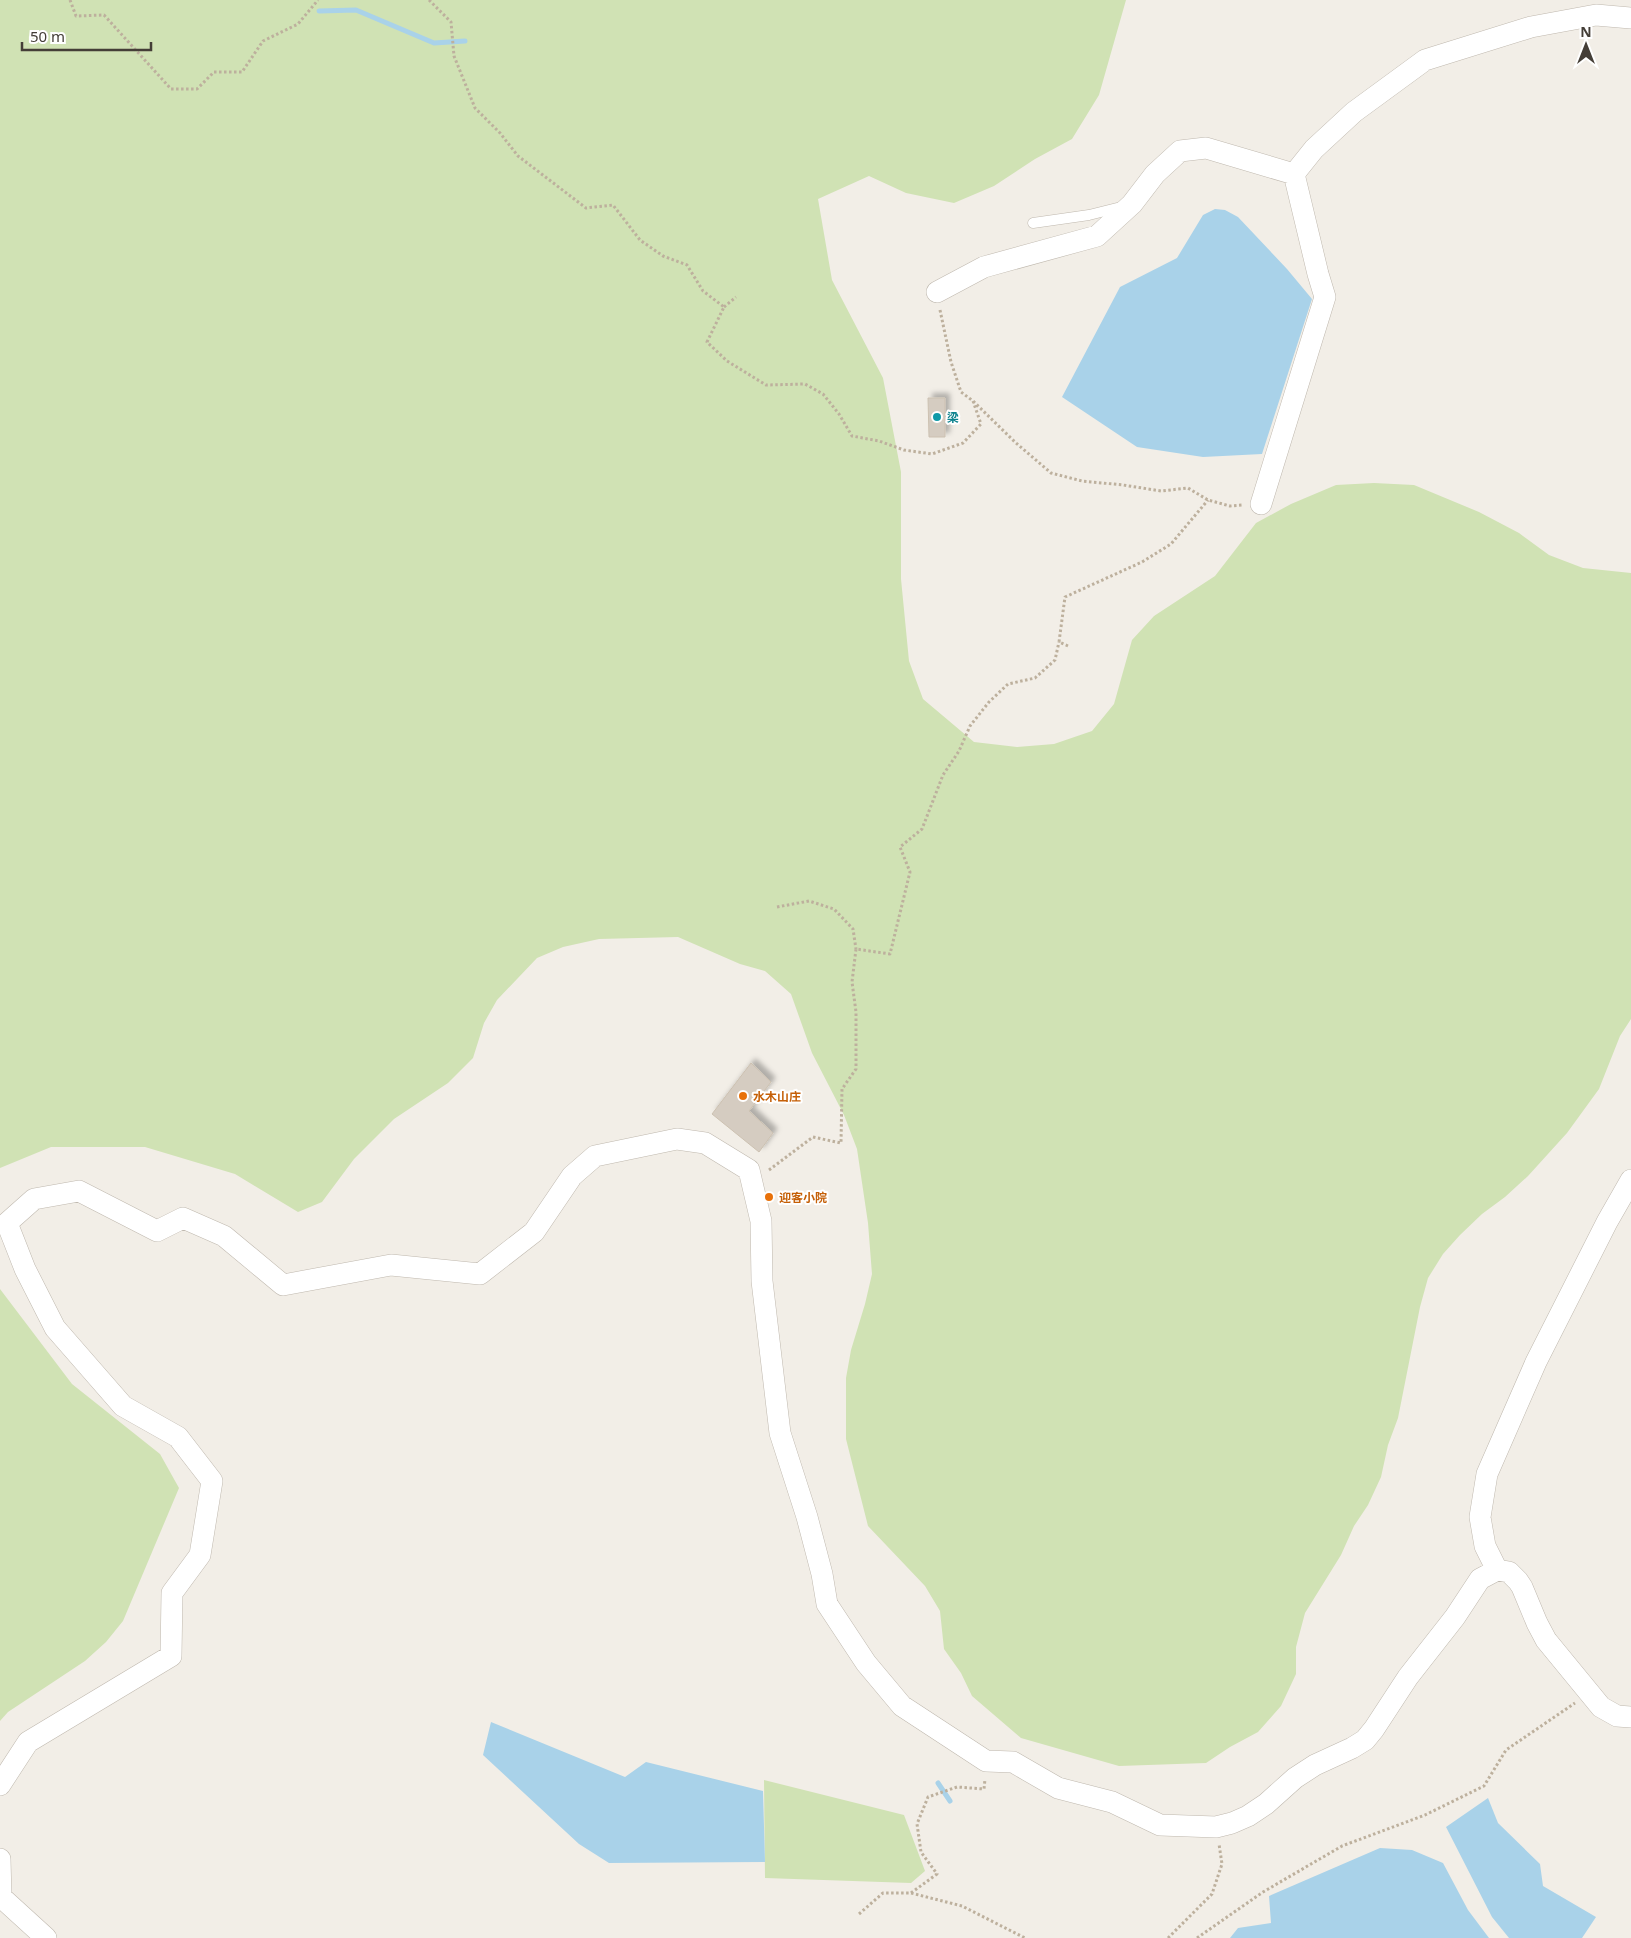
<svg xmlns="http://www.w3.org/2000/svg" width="1631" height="1938" font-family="'Noto Sans','Noto Sans SC',sans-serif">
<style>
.green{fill:#d0e2b4}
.water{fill:#a9d2e9}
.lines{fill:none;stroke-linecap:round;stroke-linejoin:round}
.stream{stroke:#a9d2e9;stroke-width:5}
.building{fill:#d5ccc1;stroke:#ccc1b1;filter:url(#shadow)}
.service-casing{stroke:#bfb8ae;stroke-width:11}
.minor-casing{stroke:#bfb8ae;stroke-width:22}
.path{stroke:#bdb09d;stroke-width:3;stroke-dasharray:2.5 2.5;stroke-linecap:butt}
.service{stroke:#fff;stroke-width:10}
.minor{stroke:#fff;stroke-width:21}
.culture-dot{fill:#0f9aa8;stroke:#fff;stroke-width:2}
.food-dot{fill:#e8710a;stroke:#fff;stroke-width:2}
.labels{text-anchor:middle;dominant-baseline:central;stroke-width:4;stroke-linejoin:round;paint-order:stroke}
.culture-label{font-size:12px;font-weight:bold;fill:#0d838f;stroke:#fff;text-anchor:start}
.food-label{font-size:12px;font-weight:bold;fill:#c56008;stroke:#fff;text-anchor:start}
</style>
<defs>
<filter id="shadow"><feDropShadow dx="4.5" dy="-4.5" stdDeviation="2.5" flood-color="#0004"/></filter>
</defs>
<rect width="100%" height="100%" fill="#f2eee7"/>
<path class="green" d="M0 0H1126L1099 95 1072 139 1035 159 994 186 954 203 906 193 869 176 818 199 832 280 883 378 901 472V579L909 661 923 699 974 742 1017 747 1054 744 1092 731 1114 704 1132 640 1154 616 1215 576 1256 523 1291 504 1336 485 1374 483 1414 485 1479 512 1519 533 1549 555 1583 568 1631 573V1019L1620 1036 1599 1089 1567 1133 1528 1176 1505 1197 1482 1214 1460 1235 1443 1254 1428 1278 1420 1307 1398 1418 1388 1445 1381 1477 1368 1505 1354 1526 1341 1555 1305 1613 1296 1647V1674L1281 1706 1258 1732 1230 1747 1206 1763 1119 1766 1021 1738 972 1696 961 1673 944 1649 940 1611 925 1586 868 1526 846 1439V1378L851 1350 865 1304 872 1274 868 1223 857 1149 844 1115 812 1053 791 994 765 971 740 964 678 937 599 939 563 947 537 958 497 1000 484 1023 473 1058 448 1083 394 1119 354 1159 322 1202 298 1212 235 1174 145 1147H51L0 1168Z
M0 1289 72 1384 160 1454 179 1488 123 1621 106 1642 85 1661 8 1712 0 1721Z
M764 1780 904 1815 925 1871 911 1883 765 1878Z"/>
<path class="water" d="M1215 209 1225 210 1238 217 1287 269 1312 299 1262 454 1203 457 1137 447 1062 397 1120 287 1177 258 1203 215Z
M491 1722 625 1777 646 1762 763 1791 765 1862 609 1863 579 1844 483 1755Z
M1488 1798 1498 1823 1540 1864 1543 1886 1596 1917 1582 1938H1509L1492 1917 1446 1827Z
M1380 1848 1412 1850 1443 1863 1468 1910 1489 1938H1230L1238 1928 1271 1923 1269 1896Z"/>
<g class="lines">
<path class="stream" d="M319 11 356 10 434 43 465 41
M938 1783 950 1801"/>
</g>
<path class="building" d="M928 398H945V437H929Z
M751 1063 771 1082 749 1111 773 1133 759 1152 712 1114Z"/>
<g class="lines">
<defs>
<path id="service" d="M1033 223 1089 215 1121 207"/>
<path id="minor" d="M937 292 984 267 1097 236 1132 204 1155 174 1180 151 1206 148 1294 174
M1261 504 1325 297 1318 274 1294 174 1314 149 1354 112 1425 60 1531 27 1596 15 1631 18
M1497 1570 1485 1546 1480 1517 1487 1474 1536 1362 1607 1222 1631 1180
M0 1785 28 1742 171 1656 172 1593 200 1555 212 1481 178 1437 123 1406 55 1328 25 1269 7 1223 34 1199 79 1191 157 1231 183 1218 224 1236 283 1285 391 1265 480 1274 534 1232 572 1176 595 1156 677 1139 705 1143 749 1170 761 1221 762 1281 780 1433 807 1517 822 1574 827 1604 866 1663 902 1706 986 1761 1013 1762 1058 1788 1112 1802 1160 1825 1216 1827 1232 1823 1248 1816 1266 1804 1295 1778 1315 1765 1352 1748 1365 1740 1374 1729 1408 1677 1455 1617 1480 1579 1497 1570 1509 1572 1518 1581 1522 1587 1537 1623 1546 1640 1601 1707 1617 1716 1631 1717
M0 1859 1 1897 46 1938"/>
</defs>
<use href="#service" class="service-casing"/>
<use href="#minor" class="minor-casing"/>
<path class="path" d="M70 0 76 16 104 15 171 89H197L214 72H242L263 41 298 24 318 0
M429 0 451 22 454 56 475 108 500 133 518 156 586 208 613 205 640 240 663 256 687 265 703 291 724 307 707 342 727 361 766 385 805 384 823 394 839 414 852 436 879 441 904 450 932 454 963 443 981 424 973 401
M724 307 736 297
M940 310 951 362 961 392 973 401 1016 443 1051 473 1082 481 1123 485 1161 491 1188 488 1208 500 1230 506 1242 505
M1068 646 1059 642 1065 597 1142 562 1171 544 1208 500
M777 907 809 901 834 909 853 929 856 949
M769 1170 813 1137 841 1143 842 1089 856 1069V1012L852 982 856 949 890 954 910 872 900 847 922 829 943 775 959 751 970 726 989 702 1008 684 1035 678 1055 660 1059 642
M911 1893 937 1874 921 1852 917 1824 928 1797 957 1787 984 1789 985 1779
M859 1914 883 1893H911L962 1906 1025 1938
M1168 1938 1212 1894 1222 1864 1219 1844
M1197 1938 1263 1892 1342 1846 1425 1815 1484 1786 1506 1750 1575 1703"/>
<use href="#service" class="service"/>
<use href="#minor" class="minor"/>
</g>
<circle class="culture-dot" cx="937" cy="417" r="5"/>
<g class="food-dot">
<circle cx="743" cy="1096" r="5"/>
<circle cx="769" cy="1197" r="5"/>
</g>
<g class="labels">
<g class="culture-label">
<text x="947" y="417">梁</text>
</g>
<g class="food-label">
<text x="753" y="1096">水木山庄</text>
<text x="779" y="1197">迎客小院</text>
</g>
</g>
<g transform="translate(1586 45)" stroke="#ffffff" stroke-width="4" paint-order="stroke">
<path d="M0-4L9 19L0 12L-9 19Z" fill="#443e37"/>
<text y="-8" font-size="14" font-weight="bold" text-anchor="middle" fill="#443e37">N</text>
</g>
<path d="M22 42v8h129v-8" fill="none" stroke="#443e37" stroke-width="2.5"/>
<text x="30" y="42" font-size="15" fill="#443e37" stroke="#ffffff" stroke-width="4" paint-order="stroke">50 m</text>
</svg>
